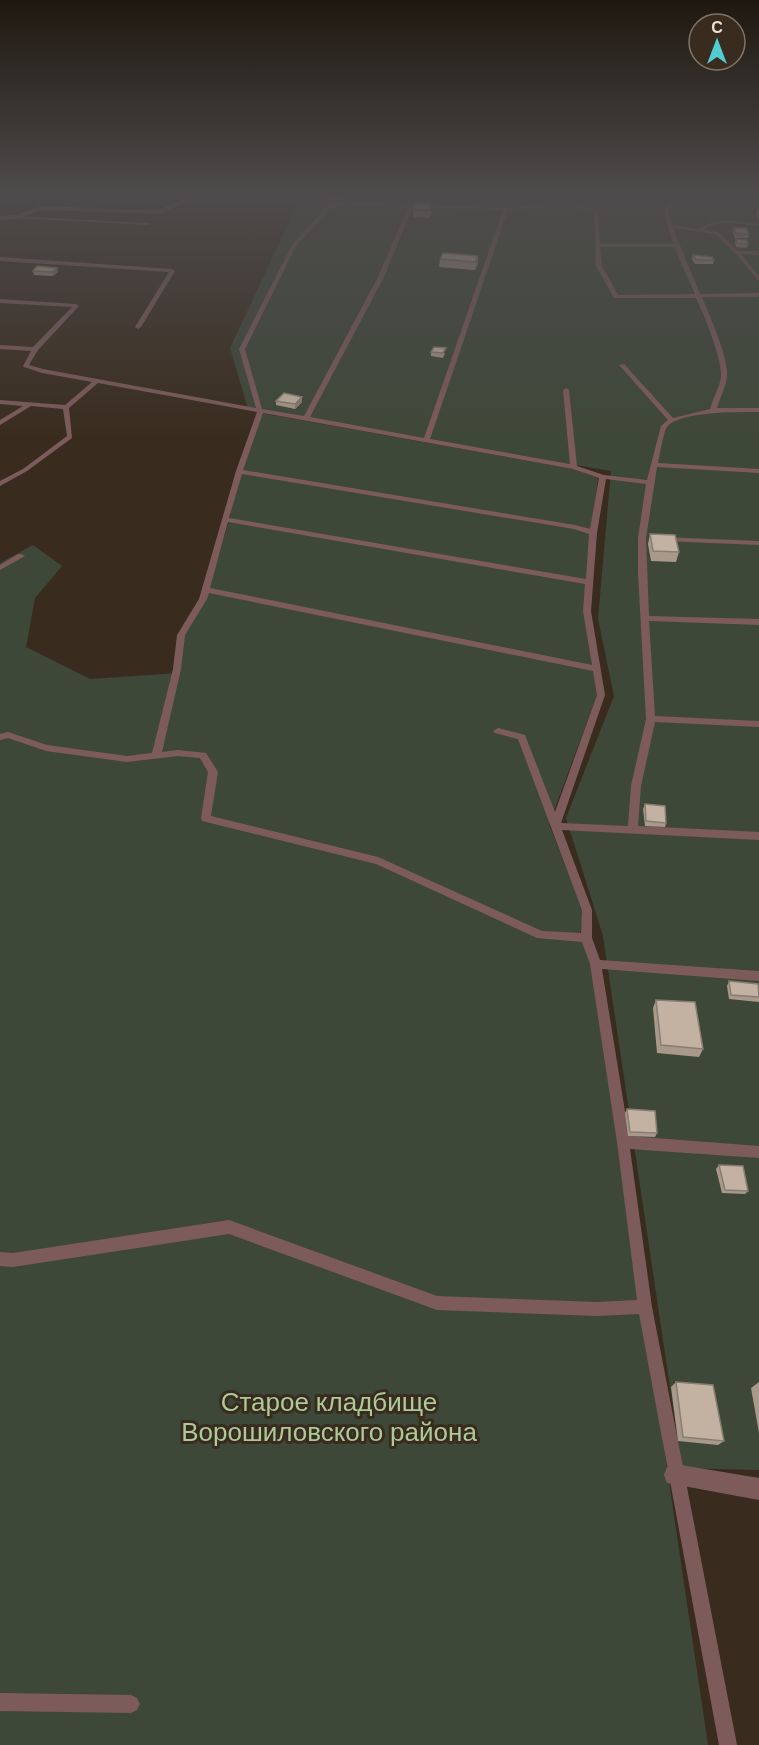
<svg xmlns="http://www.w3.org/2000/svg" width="759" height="1745" font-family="'DM Sans',sans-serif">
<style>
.green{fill:#3e4838}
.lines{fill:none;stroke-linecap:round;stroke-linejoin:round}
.service{fill:#7e5b5b;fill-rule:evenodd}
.minor{fill:#7e5b5b;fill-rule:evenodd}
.wall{fill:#a8998a}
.shaded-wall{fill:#887d71}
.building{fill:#c3b2a1;stroke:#887d71;stroke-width:1.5}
.labels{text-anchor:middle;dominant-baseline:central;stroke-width:6;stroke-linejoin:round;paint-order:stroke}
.near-park-label{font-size:26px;fill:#acc999;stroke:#392c1e}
</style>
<rect width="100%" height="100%" fill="#392c1e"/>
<path class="green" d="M244 195H759V1470L682 1468 603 936 566 818 614 696 598 619 611 471 248 409 230 348 297 205 255 200Z
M261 413 574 469 598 478 584 613 598 693 549 824 584 912 580 934 592 963 708 1745H0V563L33 545 62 566 35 598 26 647 90 679 179 673 184 636 205 601 229 521 240 472Z"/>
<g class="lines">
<path class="service" d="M251 195H270L342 202 346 201 351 195H356L350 202 506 208 566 203 570 195H575L571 203 598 211 600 244H673L664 212 673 195 759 198V200L677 197 668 212 672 225 699 229C717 216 739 222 759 224V226C741 225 720 218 704 230L718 232 738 251H759V255L741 254 759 276V281L735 253 715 234 673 228 700 294 759 293V297H702C709 314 729 359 727 376 726 387 720 397 717 408H759V412C741 412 678 411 667 427 663 433 660 455 658 463L759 469V473L657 467 646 538 649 616 759 619V625L649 621 655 716 759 721V727L655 722 641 786 638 826 759 832V840L562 830 592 910V938L600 960 759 971V981L602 969 629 1136 759 1146V1158L630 1149 652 1307 737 1745H719L639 1314 597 1316 437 1310 229 1234 13 1267 0 1266V1252L13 1253 229 1220 437 1296 597 1302 637 1300 617 1142 590 964 582 942 537 938 376 864 202 821 201 818 208 772 200 758 178 756 127 762 46 751 8 738 0 740V734L8 732 47 745 127 756 152 753 173 669 177 635 199 599 236 471 257 412 98 383 69 408 72 438 27 471 0 486V481L23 469 67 436 63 409 31 406 0 425V420L23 406 0 404V400L65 405 92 382 42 373 24 367 23 366 31 351 0 349V345L33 347 72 307 0 303V299L76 304 79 306 38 350 29 365 43 369 256 408 239 349 292 245 327 206 333 205ZM342 205 408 207 378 277 304 416 262 409 245 349 296 246 331 208ZM568 205 594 212 596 266 614 298H696C704 314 723 361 721 378 719 388 713 398 710 409L673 418 624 364 619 365 668 420 661 426 647 480 604 475 577 466 569 390 566 388 563 390 570 464 430 439 508 210ZM413 207 503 210 424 438 310 417 384 277ZM600 247H674L695 294 618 295 602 266ZM263 413 573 469 599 478 590 529 575 525 243 470ZM242 474 574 529 589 534 586 579 229 518ZM606 479 646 484 638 538V573L646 719 631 786 628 826 561 823 605 695 591 611 597 533ZM228 522 585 584 583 611 592 665 210 588ZM209 593 593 671 597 695 555 812 525 735 498 728 493 731 495 733 518 739 582 910 581 933 542 931 378 857 211 816 218 772 206 753 178 750 162 752 181 669 185 635 207 599Z
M16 216 148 223 150 224 148 225 14 218Z
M0 257 172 269 175 271 141 327 138 329 135 327 169 272 0 261Z
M661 537 759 541V545L664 541H661Z
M18 554H21L25 556 0 570V565Z
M0 1693 131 1695 137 1698 140 1704 137 1710 131 1713 0 1711Z"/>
<path class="minor" d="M192 195H201L160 214 42 210 16 219 0 220V216L15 215 41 206 159 210Z
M675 1464 759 1478V1500L667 1483 664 1475 667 1467Z"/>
</g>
<path class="wall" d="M283 195H297L295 198 283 197Z
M328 195H344L340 200 328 199Z
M703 195H723V197Z
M415 203 432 212 430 218 413 217V210Z
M757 211H759V220L756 215Z
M734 228 749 234 748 238H735L733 232Z
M736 239 748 244 747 248 736 247 735 243Z
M693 255 714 260 713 264H695L692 259Z
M478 256V264L475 270 439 267 440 259Z
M57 268 58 272 53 276 34 275 33 271Z
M431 352 445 353 443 358 431 356Z
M302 397V402L295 409 276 405V401Z
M650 534 679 552 676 562 651 561 648 544Z
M645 804 666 823 665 827 645 826 643 809Z
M729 981 759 987V1002L729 999 727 986Z
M656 1000 703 1049 699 1057 657 1053 653 1008Z
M627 1109 657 1133 655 1137 628 1136 625 1113Z
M719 1165 748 1191 745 1194 722 1193 716 1169Z
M676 1382 724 1441 718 1445 678 1441 671 1387Z
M759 1382V1433L751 1388Z"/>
<path class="shaded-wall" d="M478 256V264L475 270V262Z
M57 268 58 272 53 276 52 272Z
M302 397V402L295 409V404Z"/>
<path class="building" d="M415 203 432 204 430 210H413Z
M734 228H746L749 234H736Z
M736 239 747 240 748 244 737 243Z
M443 253 478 256 475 262 440 259Z
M693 255 712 257 714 260H696Z
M37 266 57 268 52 272 33 271Z
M434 347 446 348 443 353 431 352Z
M284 393 302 397 295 404 276 401Z
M650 534 675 535 679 552 653 551Z
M645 804 665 806 666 823 646 821Z
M729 981 758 984 759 997 731 995Z
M656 1000 695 1002 703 1049 661 1045Z
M627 1109 655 1111 657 1133 630 1132Z
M719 1165 743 1166 748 1191 725 1190Z
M676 1382 713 1385 724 1441 683 1437Z"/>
<linearGradient id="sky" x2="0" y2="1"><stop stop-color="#1f1810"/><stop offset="0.44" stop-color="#4e4b4c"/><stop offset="1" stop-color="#4e4b4c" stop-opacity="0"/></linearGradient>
<rect width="759" height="440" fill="url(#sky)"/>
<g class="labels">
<g class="near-park-label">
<text x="329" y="1402">Старое кладбище<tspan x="329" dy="30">Ворошиловского района</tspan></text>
</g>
</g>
<g transform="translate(717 42)"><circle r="28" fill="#392c1e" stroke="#7f7468" stroke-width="1.5"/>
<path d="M0-4.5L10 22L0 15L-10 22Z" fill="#51ccd2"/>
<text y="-9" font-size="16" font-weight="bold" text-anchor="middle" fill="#e8dfd6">С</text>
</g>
</svg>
